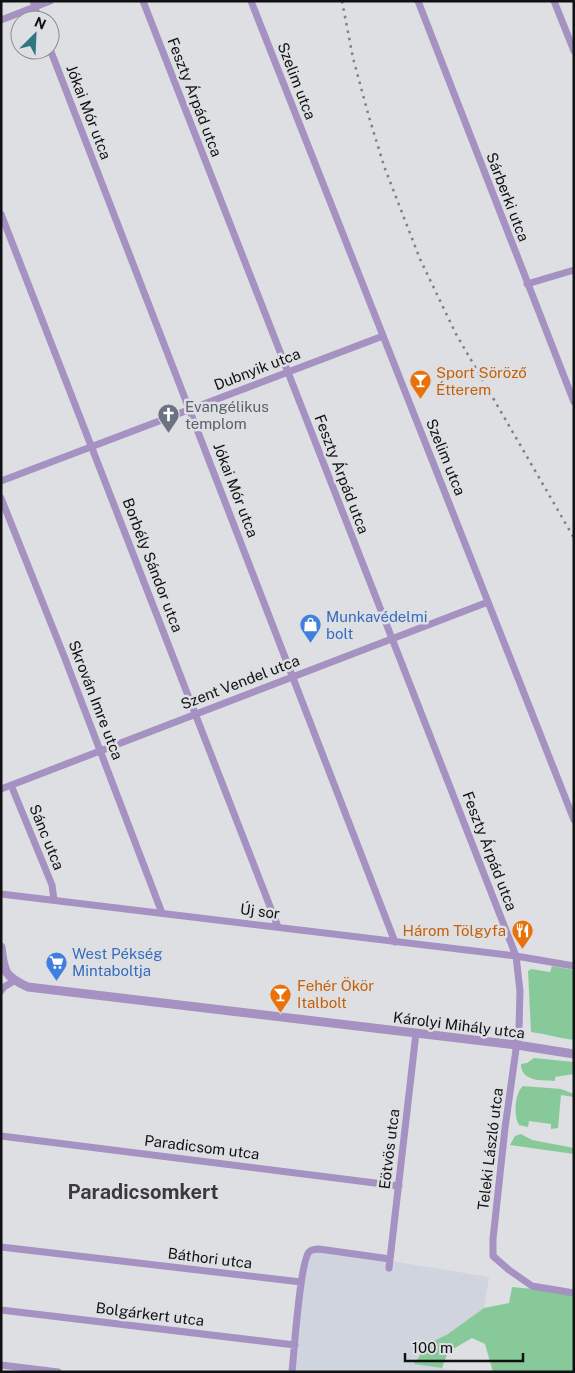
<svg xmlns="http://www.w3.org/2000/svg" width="575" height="1373" font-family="'Public Sans',sans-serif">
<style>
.built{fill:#d0d4de}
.green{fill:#88c99a}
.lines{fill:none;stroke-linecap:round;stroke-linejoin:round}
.minor{stroke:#a591c2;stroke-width:7}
.tertiary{stroke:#a591c2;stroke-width:9}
.rail{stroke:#7f8082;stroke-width:2.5;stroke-dasharray:2.5 5;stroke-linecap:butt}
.labels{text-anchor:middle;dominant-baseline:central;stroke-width:5;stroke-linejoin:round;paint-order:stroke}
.street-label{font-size:15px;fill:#101112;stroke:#dedfe2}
.food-label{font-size:15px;fill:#c56008;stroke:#dedfe2;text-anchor:start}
.worship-label{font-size:15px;fill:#5b616d;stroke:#dedfe2;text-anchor:start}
.shop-label{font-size:15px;fill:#366cbe;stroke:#dedfe2;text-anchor:start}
.district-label{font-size:20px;font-weight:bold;fill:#3a3a3d;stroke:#dedfe2}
</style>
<rect width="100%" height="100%" fill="#dedfe2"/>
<path class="built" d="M305 1250 391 1261 489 1277 484 1308 448 1334 428 1344 415 1364 466 1372H291Z"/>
<path class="green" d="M552 966 574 970V1040C559 1038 545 1034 531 1032L528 971 531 969 550 972Z
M534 1058 574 1062V1074L555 1077V1081C541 1080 521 1082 521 1064L527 1063Z
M523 1086 561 1089 574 1094V1097L561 1095 558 1128 551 1129V1124L529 1121 528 1127 519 1125C513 1116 515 1092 523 1086Z
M521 1134 532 1140 574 1148V1154L510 1145 515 1136Z
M512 1287 574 1293V1372H493L485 1344 472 1338 448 1352 442 1368 414 1364 428 1344 448 1334 484 1308 509 1303Z"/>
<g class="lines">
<path class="minor" d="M33 1 39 20
M143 1 516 956 520 991 519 1028 505 1128 493 1239V1256L509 1270 532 1286 574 1293
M251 1 574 820
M418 1 574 402
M554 1 574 51
M1 20 50 1
M50 49 395 942
M1 214 278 927
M527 284 574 270
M1 481 383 336
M1 498 64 656 162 913
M11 785 52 885 54 900
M1 789 488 602
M1 894 516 956 574 966
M1 991 4 987 14 981
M1 1136 399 1186
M1 1247 301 1282
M389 1268 416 1033
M1 1310 295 1345
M1 1365 58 1372
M292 1372C294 1353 300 1262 309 1252 312 1249 315 1249 319 1249L390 1259"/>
<path class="tertiary" d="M1 947C4 972 4 976 28 987L517 1045 574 1054"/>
<path class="rail" d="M342 1 353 58 369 117 384 166 420 259 456 334 574 538"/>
</g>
<defs>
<symbol id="bar-pin" viewBox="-11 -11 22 30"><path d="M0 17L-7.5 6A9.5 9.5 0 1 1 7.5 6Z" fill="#e8710a" stroke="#dedfe2"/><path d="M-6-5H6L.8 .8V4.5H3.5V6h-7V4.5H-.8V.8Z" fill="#fff"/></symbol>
<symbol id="church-pin" viewBox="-11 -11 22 30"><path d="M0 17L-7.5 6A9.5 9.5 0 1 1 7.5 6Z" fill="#6b7280" stroke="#dedfe2"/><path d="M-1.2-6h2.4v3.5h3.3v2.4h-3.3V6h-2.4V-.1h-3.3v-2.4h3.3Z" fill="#fff"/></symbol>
<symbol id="shop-pin" viewBox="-11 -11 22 30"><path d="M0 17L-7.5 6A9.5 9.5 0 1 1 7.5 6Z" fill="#3f7fe0" stroke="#dedfe2"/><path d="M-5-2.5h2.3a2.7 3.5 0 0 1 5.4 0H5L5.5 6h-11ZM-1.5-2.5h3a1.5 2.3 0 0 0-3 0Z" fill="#fff"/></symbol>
<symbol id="restaurant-pin" viewBox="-11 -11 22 30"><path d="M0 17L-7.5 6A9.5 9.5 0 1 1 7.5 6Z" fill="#e8710a" stroke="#dedfe2"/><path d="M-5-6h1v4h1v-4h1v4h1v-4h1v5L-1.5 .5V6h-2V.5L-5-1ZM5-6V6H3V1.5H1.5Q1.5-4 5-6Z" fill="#fff"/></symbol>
<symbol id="supermarket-pin" viewBox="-11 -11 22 30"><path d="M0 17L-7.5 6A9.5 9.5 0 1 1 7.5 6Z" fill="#3f7fe0" stroke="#dedfe2"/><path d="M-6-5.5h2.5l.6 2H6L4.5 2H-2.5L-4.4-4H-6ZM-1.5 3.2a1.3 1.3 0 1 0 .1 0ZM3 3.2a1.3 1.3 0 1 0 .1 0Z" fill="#fff"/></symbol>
</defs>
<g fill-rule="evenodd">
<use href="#bar-pin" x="408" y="368" width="25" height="34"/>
<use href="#church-pin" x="156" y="402" width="25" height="34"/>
<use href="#shop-pin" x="298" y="612" width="25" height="34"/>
<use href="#restaurant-pin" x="510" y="918" width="25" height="34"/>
<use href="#supermarket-pin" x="44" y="950" width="25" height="34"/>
<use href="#bar-pin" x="268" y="982" width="25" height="34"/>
</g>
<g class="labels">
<g class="street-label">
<text transform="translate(297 81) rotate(69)">Szelim utca</text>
<text transform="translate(195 97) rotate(69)">Feszty Árpád utca</text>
<text transform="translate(89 112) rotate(69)">Jókai Mór utca</text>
<text transform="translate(508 197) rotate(69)">Sárberki utca</text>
<text transform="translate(257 369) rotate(-21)">Dubnyik utca</text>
<text transform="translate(446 457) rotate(68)">Szelim utca</text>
<text transform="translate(342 474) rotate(69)">Feszty Árpád utca</text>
<text transform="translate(236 490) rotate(69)">Jókai Mór utca</text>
<text transform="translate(153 565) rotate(69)">Borbély Sándor utca</text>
<text transform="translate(240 682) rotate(-21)">Szent Vendel utca</text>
<text transform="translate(96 700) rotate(69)">Skrován Imre utca</text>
<text transform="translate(47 837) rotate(68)">Sánc utca</text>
<text transform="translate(490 851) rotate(69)">Feszty Árpád utca</text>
<text transform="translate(260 911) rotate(7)">Új sor</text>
<text transform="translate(459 1025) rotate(7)">Károlyi Mihály utca</text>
<text transform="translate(202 1147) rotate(7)">Paradicsom utca</text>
<text transform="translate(389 1149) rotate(-83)">Eötvös utca</text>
<text transform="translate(490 1149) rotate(-83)">Teleki László utca</text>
<text transform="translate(210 1258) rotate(7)">Báthori utca</text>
<text transform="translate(150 1314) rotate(7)">Bolgárkert utca</text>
</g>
<g class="food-label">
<text x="436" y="372">Sport Söröző<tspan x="436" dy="17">Étterem</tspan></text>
<text x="506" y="930" text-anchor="end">Három Tölgyfa</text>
<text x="297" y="985">Fehér Ökör<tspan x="297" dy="17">Italbolt</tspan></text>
</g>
<g class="worship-label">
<text x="185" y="406">Evangélikus<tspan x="185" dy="17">templom</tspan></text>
</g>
<g class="shop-label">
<text x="326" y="616">Munkavédelmi<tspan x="326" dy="17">bolt</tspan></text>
<text x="72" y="953">West Pékség<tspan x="72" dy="17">Mintaboltja</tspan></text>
</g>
<g class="district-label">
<text x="143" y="1192">Paradicsomkert</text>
</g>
</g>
<rect width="575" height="1373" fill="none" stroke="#101112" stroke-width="5"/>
<g transform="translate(35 35) rotate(24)"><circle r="24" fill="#dedfe2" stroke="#8c8d8f"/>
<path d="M0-4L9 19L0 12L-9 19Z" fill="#2f787f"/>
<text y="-8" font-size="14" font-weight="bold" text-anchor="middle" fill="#101112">N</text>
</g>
<path d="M405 1353v8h118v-8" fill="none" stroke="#101112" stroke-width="2.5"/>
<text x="412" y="1353" font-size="15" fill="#101112" stroke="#dedfe2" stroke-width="4" paint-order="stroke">100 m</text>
</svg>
